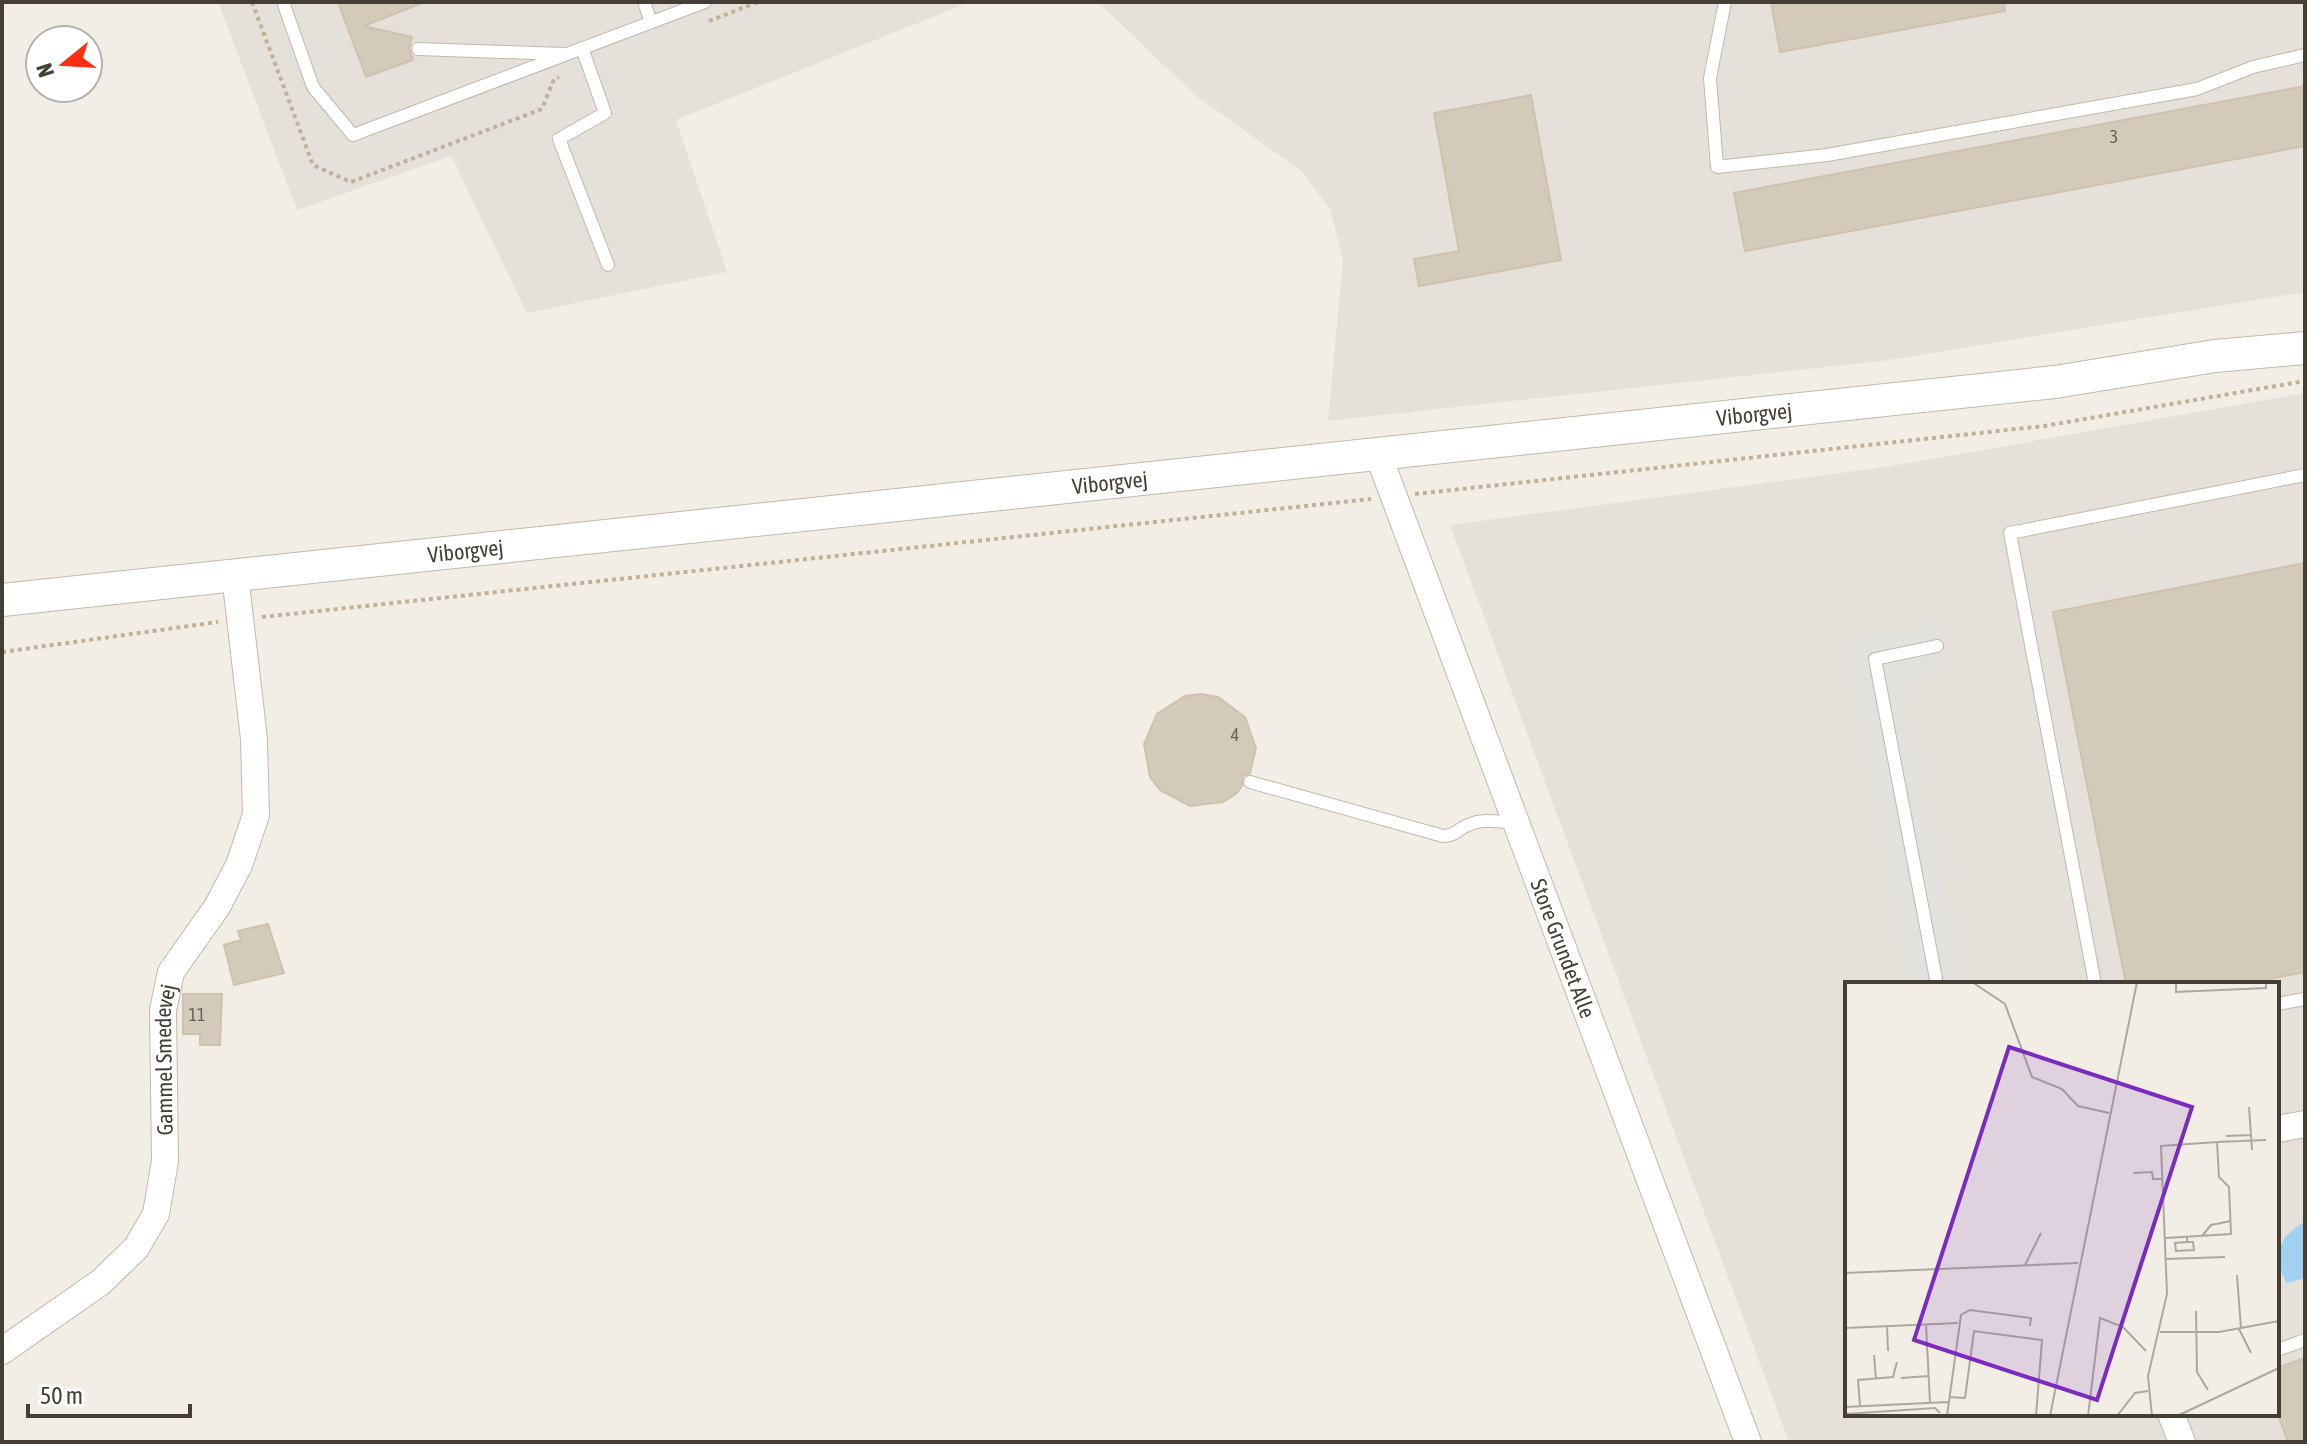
<svg xmlns="http://www.w3.org/2000/svg" width="2307" height="1444" font-family="'Asap Condensed',sans-serif">
<style>
.industrial{fill:#e5e0da;fill-rule:evenodd}
.parking{fill:#e3e1dd}
.water{fill:#a0d1f1}
.building{fill:#d4caba;stroke:#cfc1ad;stroke-width:2}
.lines{fill:none;stroke-linecap:round;stroke-linejoin:round}
.service-casing{stroke:#c1b9aa;stroke-width:14}
.minor-casing{stroke:#c1b9aa;stroke-width:28}
.tertiary-casing{stroke:#c1b9aa;stroke-width:34}
.path{stroke:#c0b198;stroke-width:4;stroke-dasharray:4 4;stroke-linecap:butt}
.service{stroke:#fff;stroke-width:12}
.minor{stroke:#fff;stroke-width:26}
.tertiary{stroke:#fff;stroke-width:32}
.labels{text-anchor:middle;dominant-baseline:central;stroke-width:7;stroke-linejoin:round;paint-order:stroke}
.number-label{font-size:18px;fill:#696156}
.street-label{font-size:22px;fill:#453e34;stroke:#fff}
.inset-road{fill:none;stroke:#ada89e;stroke-width:2}
.view{fill:#7b2cbf;fill-opacity:0.15;stroke:#7b2cbf;stroke-width:4}
.inset-edge{fill:none;stroke:#453e34;stroke-width:4}
</style>
<rect width="100%" height="100%" fill="#f3eee5"/>
<path class="industrial" d="M218 2H970L676 120 727 272 527 313 451 156 297 210Z
M1098 2H2305V292L1882 361 1328 421 1343 260 1330 209 1301 171 1196 96Z
M2305 393V1442H1789L1450 525 1892 466ZM1847 984H2277V1414H1847Z"/>
<path class="parking" d="M1936 623 1946 670 1903 679 1962 984H1910L1844 641Z"/>
<path class="water" d="M2305 1222V1278L2287 1283C2271 1257 2278 1236 2305 1222Z"/>
<path class="building" d="M338 2H424L364 26 412 37 409 49 413 60 366 77Z
M1771 2H2004L2005 11 1780 52Z
M2305 86V146L1745 251 1734 193Z
M1531 95 1561 260 1419 286 1414 259 1459 251 1434 113Z
M2305 563V972L2243 984H2126L2053 612Z
M1201 694 1218 697 1245 717 1256 748 1250 773 1243 776 1242 786 1237 793 1223 802 1190 806 1160 790 1150 777 1144 744 1157 714 1185 696Z
M268 924 284 973 234 985 224 945 241 940 238 931Z
M183 994H222L220 1045H200V1034H183Z
M2302 1359 2305 1369V1442H2288L2277 1412V1368Z"/>
<g class="lines">
<defs>
<path id="service" d="M283 2 313 87 353 135 705 2
M644 2 651 22
M1725 2 1710 78 1717 167 1827 155 2197 89 2253 67 2305 55
M582 48 605 113 559 139 608 265
M418 49 563 54
M1250 782 1443 836C1455 836 1458 829 1468 825 1483 818 1500 822 1516 823
M1937 984 1875 659 1937 646
M2095 984 2010 533 2305 475
M2277 1004 2305 999
M2277 1350 2305 1340"/>
<g id="minor">
<path id="s1" d="M1378 454 1748 1442"/>
<path d="M2277 1129 2305 1124"/>
<path id="s2" d="M2 1351 101 1282 136 1248 156 1214 165 1161 163 1010 171 972 217 907 239 865 256 815 254 739 235 575"/>
<path d="M2171 1414 2182 1442"/>
</g>
<g id="tertiary">
<path id="s3" d="M2 600 2055 382 2215 356 2305 348"/>
</g>
</defs>
<use href="#service" class="service-casing"/>
<use href="#minor" class="minor-casing"/>
<use href="#tertiary" class="tertiary-casing"/>
<path class="path" d="M252 2 313 165 351 182 542 109 554 79 559 77
M709 21 758 2
M1415 494 2044 426 2305 381
M262 617 1371 499
M2 652 218 622"/>
<use href="#service" class="service"/>
<use href="#minor" class="minor"/>
<use href="#tertiary" class="tertiary"/>
</g>
<g class="labels">
<g class="number-label">
<text x="2114" y="136">3</text>
<text x="1235" y="734">4</text>
<text x="197" y="1014">11</text>
</g>
<g class="street-label">
<text stroke="none"><textPath href="#s3" startOffset="1762">Viborgvej</textPath></text>
<text stroke="none"><textPath href="#s3" startOffset="1114">Viborgvej</textPath></text>
<text stroke="none"><textPath href="#s3" startOffset="466">Viborgvej</textPath></text>
<text stroke="none"><textPath href="#s1" startOffset="528">Store Grundet Alle</textPath></text>
<text stroke="none"><textPath href="#s2" startOffset="364">Gammel Smedevej</textPath></text>
</g>
</g>
<g transform="translate(1845 982)">
<rect width="434" height="434" fill="#f3eee5"/>
<path class="inset-road" d="M127 0 160 22 187 95 217 107 233 124 264 131M331 0V10L421 6V0M404 125 407 168M381 154 406 153M372 160 421 158M288 191 307 190 308 197H317M342 254V260L330 261 331 269 349 268 348 260H342M357 254 366 243 386 239M321 277 380 275M180 283 196 251M0 291 233 281M392 293 396 347M351 329 352 390 363 408M81 342 85 421M42 344 43 369M0 346 113 341M394 347 406 371M315 350H374L434 339M29 373 31 397M56 396 84 394M104 415 120 416 129 349 197 358 191 434M15 424 13 398 48 395 52 380M0 425 103 420M0 432 90 426 95 431M102 434 116 333 125 328 186 336 185 344M205 434 292 0M243 434 255 336 278 345 301 369M272 434 290 411 303 409M307 434 303 394 322 312 316 164 372 160 374 195 384 205 386 252 320 256M332 434 434 386"/>
<path class="view" d="M164 65 347 125 252 418 69 358Z"/>
<rect width="434" height="434" class="inset-edge"/>
</g>
<rect width="2307" height="1444" fill="none" stroke="#453e34" stroke-width="8"/>
<g transform="translate(64 64) rotate(252)"><circle r="38" fill="#ffffff" stroke="#b5b2ae" stroke-width="2"/>
<path d="M0-6L14 30L0 20L-14 30Z" fill="#fc3112"/>
<text y="-12" font-size="22" font-weight="bold" text-anchor="middle" fill="#453e34">N</text>
</g>
<path d="M28 1404v12h162v-12" fill="none" stroke="#453e34" stroke-width="4"/>
<text x="40" y="1404" font-size="24" fill="#453e34" stroke="#ffffff" stroke-width="6" paint-order="stroke">50 m</text>
</svg>
